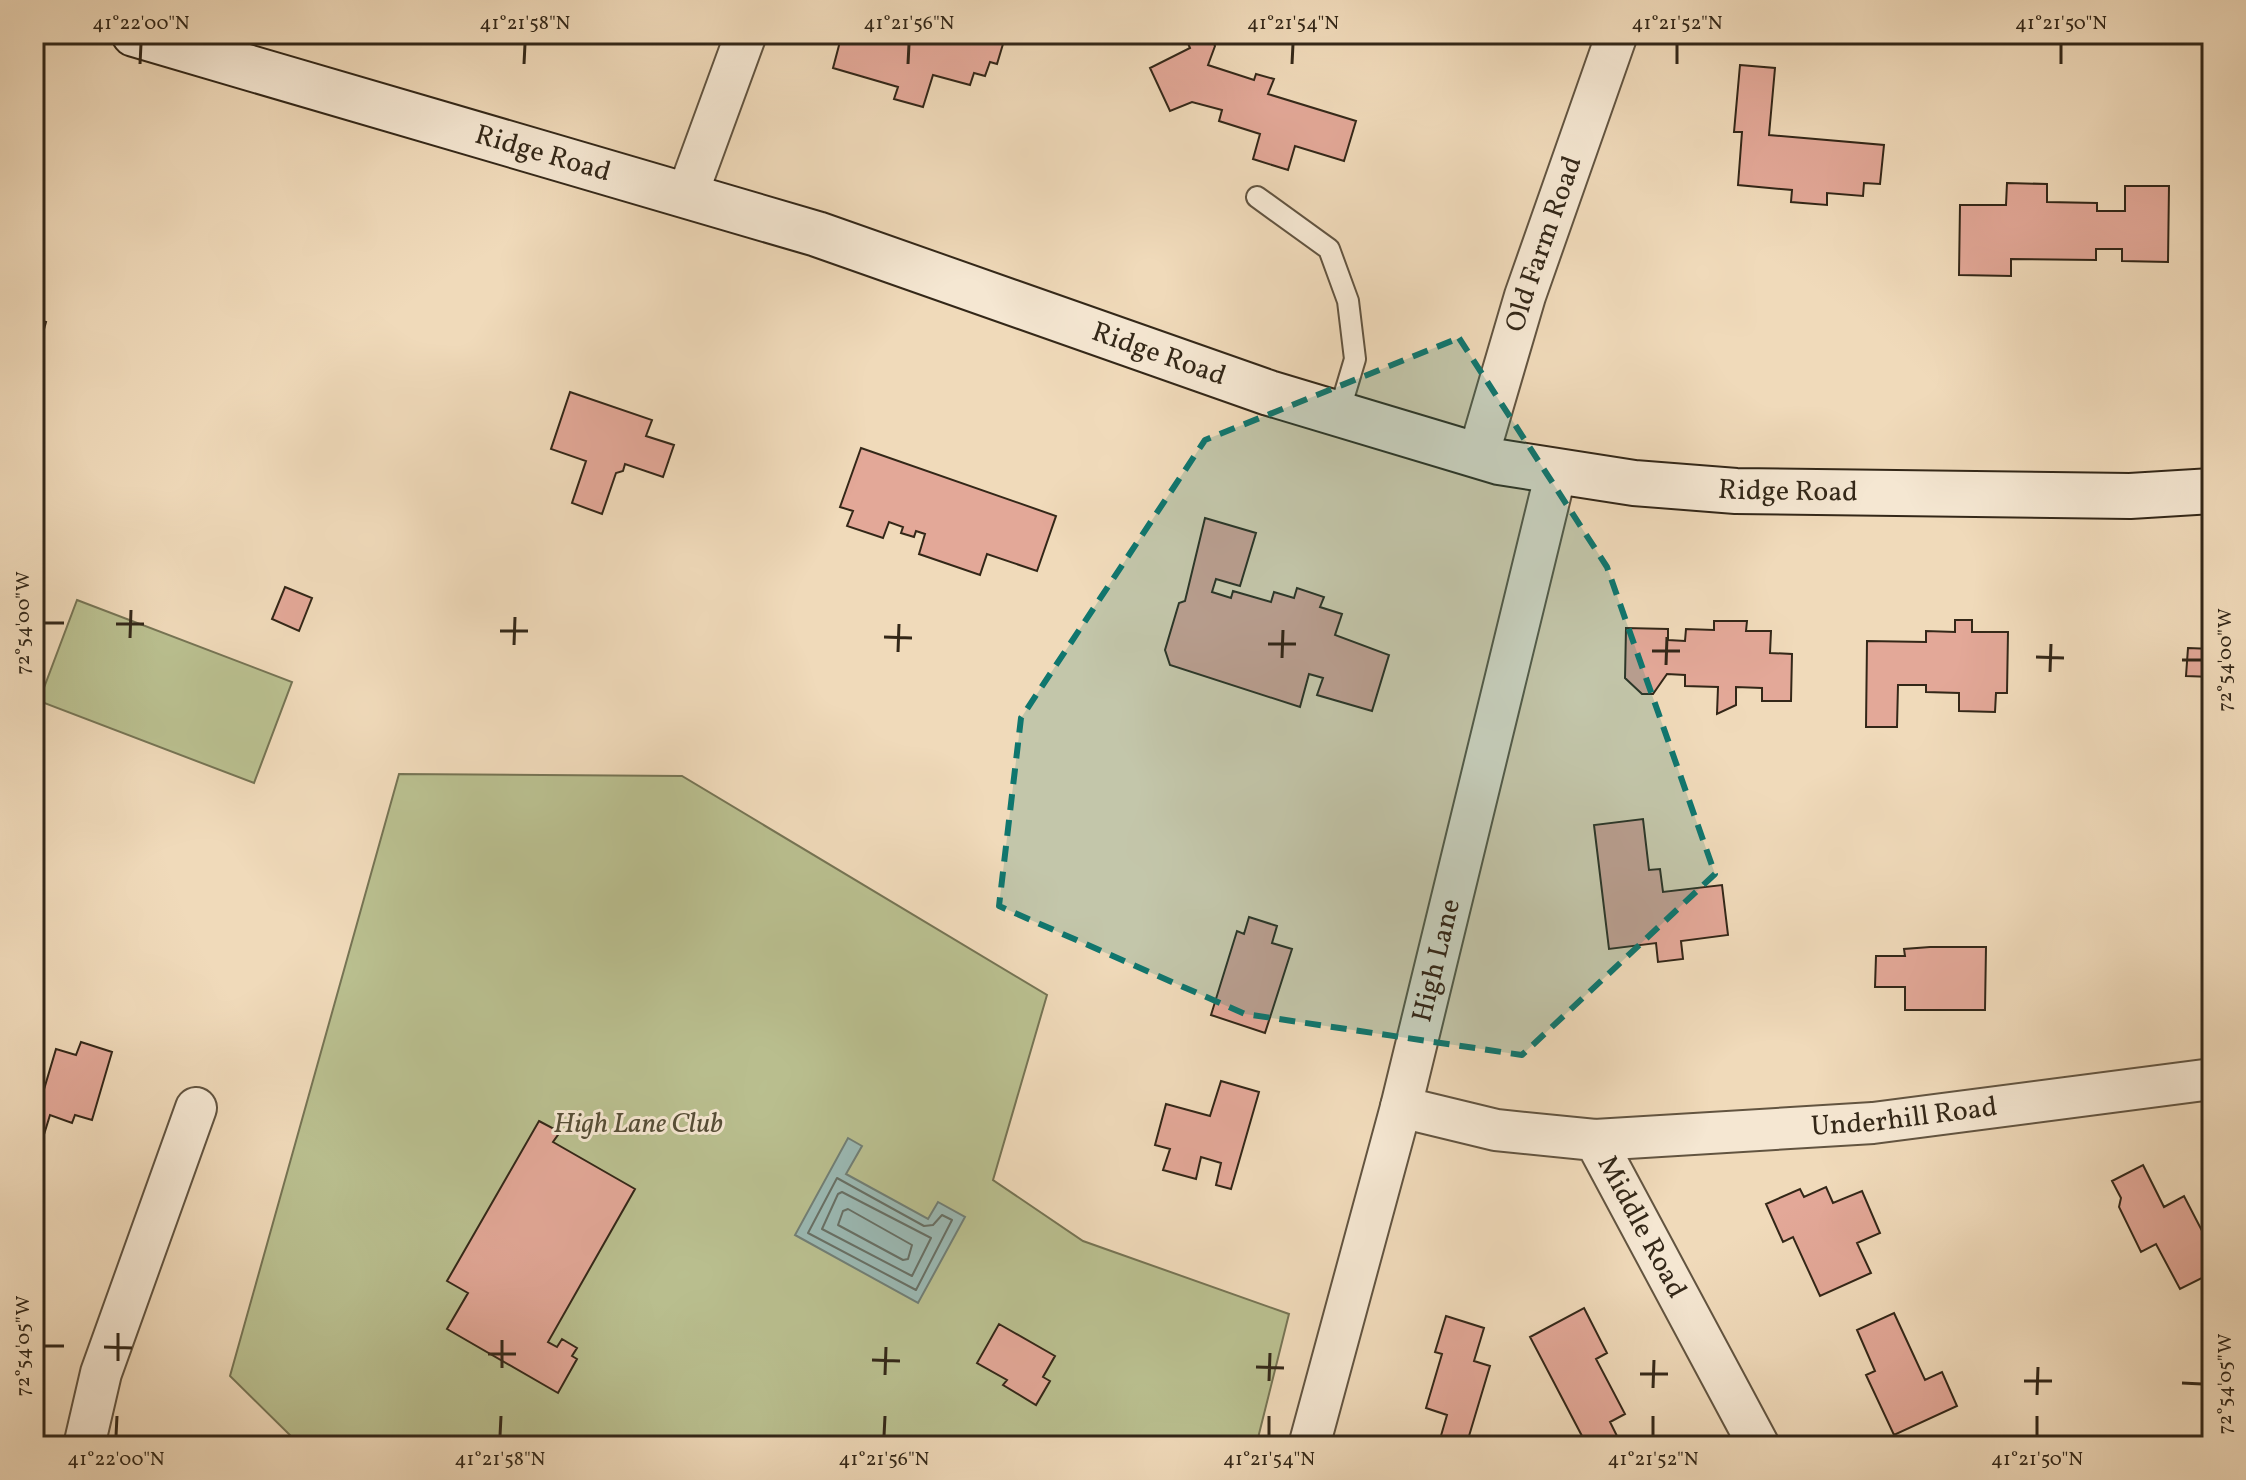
<svg xmlns="http://www.w3.org/2000/svg" width="2246" height="1480" font-family="Vollkorn,serif">
<style>
.green{fill:#bac090;stroke:#767454;stroke-width:2}
.water{fill:#9bbab5;stroke:#717f76;stroke-width:2}
.lines{fill:none;stroke-linecap:round;stroke-linejoin:round}
.shore{stroke:#677066;stroke-width:2}
.building{fill:#e3a898;stroke:#332718;stroke-width:2}
.service-casing{stroke:#625440;stroke-width:24}
.minor-casing{stroke:#625440;stroke-width:44}
.secondary-casing{stroke:#332718;stroke-width:48}
.service{stroke:#f5e7d2;stroke-width:20}
.minor{stroke:#f5e7d2;stroke-width:40}
.secondary{stroke:#f5e7d2;stroke-width:44}
.marked{fill:#0f766e;fill-opacity:0.2;stroke:#0f766e;stroke-width:6;stroke-dasharray:16 10;stroke-linejoin:round}
.ticks{fill:none;stroke:#332718;stroke-width:3}
.labels{text-anchor:middle;dominant-baseline:central;stroke-width:6;stroke-linejoin:round;paint-order:stroke}
.street-label{font-size:28px;fill:#332718;stroke:#f5e7d2}
.park-label{font-size:28px;font-style:italic;fill:#554d36;stroke:#f5e7d2}
.neatline{fill:none;stroke:#332718;stroke-width:3}
.ticks-label{font-size:20px;text-anchor:middle;fill:#332718}
</style>
<rect width="100%" height="100%" fill="#f0daba"/>
<filter id="stains"><feTurbulence type="fractalNoise" baseFrequency=".0025" numOctaves="4"/><feColorMatrix values="0 0 0 0 .2 0 0 0 0 .09 0 0 0 0 .02 0 0 0 .5 -.17"/></filter>
<radialGradient id="worn" r=".72"><stop offset=".6" stop-color="#630" stop-opacity="0"/><stop offset="1" stop-color="#630" stop-opacity=".3"/></radialGradient>
<path class="green" d="M77 600 292 682 254 783 39 701Z
M399 774 682 776 1047 995 993 1180 1083 1241 1289 1314 1256 1446H301L230 1376Z"/>
<path class="water" d="M848 1138 862 1146 846 1174 928 1219 938 1202 965 1217 918 1303 795 1235Z"/>
<g class="lines">
<path class="shore" d="M837 1178 924 1226 933 1225 942 1215 952 1220 916 1290 808 1233Z
M842 1192 931 1238 912 1276 822 1229 838 1194Z
M848 1209 912 1245 908 1259 903 1260 838 1225 843 1211Z"/>
</g>
<path class="building" d="M842 34H935L949 38 950 34H1006L997 64 990 62 985 76 974 73 970 85 933 75 923 107 894 99 898 87 833 68Z
M1184 34H1210L1215 46 1208 65 1254 80 1256 74 1274 79 1268 94 1356 121 1344 161 1295 146 1288 170 1253 159 1260 134 1219 121 1222 110 1192 102 1170 111 1150 68 1190 48Z
M1740 65 1775 68 1769 135 1884 145 1880 184 1864 183 1863 196 1827 193V205L1791 202 1792 190 1738 185 1742 132H1734Z
M2007 183 2047 184V202L2097 203V211H2125V186H2169L2168 262 2122 261V249H2096V260L2011 259V276L1959 275 1960 205H2006Z
M34 319 46 322 34 365Z
M570 392 652 420 646 436 674 445 663 477 625 464 623 471 616 473 602 514 572 503 586 461 551 449Z
M861 448 1056 516 1037 571 987 554 980 575 919 554 925 534 916 531 914 537 901 533 903 527 889 522 883 538 847 526 853 511 840 507Z
M1205 518 1256 533 1240 586 1216 579 1212 592 1231 598 1233 591 1271 602 1274 592 1294 598 1297 588 1324 597 1320 607 1342 614 1335 635 1389 655 1372 711 1317 695 1323 678 1309 674 1300 707 1170 665 1165 650 1179 603 1185 601Z
M285 587 312 598 299 631 272 619Z
M1955 620H1972V632H2008L2007 693H1996L1995 712 1959 711V693L1926 692V685H1898L1897 727H1866L1867 641 1926 642V631L1955 632Z
M1714 621H1747L1746 631H1771L1770 653 1792 654 1791 701H1762V688L1736 687V705L1717 714 1718 687 1685 686V675L1667 674 1653 694H1642L1625 678 1626 628 1668 629V640L1685 641 1686 629 1714 630Z
M2188 648 2212 649V677L2186 676Z
M1643 819 1649 870 1660 869 1663 892 1722 885 1728 935 1681 941 1683 959 1658 962 1656 943 1609 949 1594 825Z
M1249 917 1277 926 1272 943 1292 949 1265 1033 1211 1015 1237 931 1244 934Z
M1930 947H1986L1985 1010H1905V987H1875L1876 956H1905L1904 949Z
M81 1042 112 1052 92 1120 75 1115 72 1123 50 1115 34 1167V1094L42 1096 56 1049 76 1055Z
M1221 1081 1259 1092 1231 1189 1216 1185 1221 1163 1201 1157 1196 1179 1163 1170 1170 1149 1155 1145 1166 1104 1210 1116Z
M539 1121 560 1132 553 1142 635 1189 548 1342 557 1347 562 1339 577 1348 572 1356 577 1359 558 1393 447 1329 468 1293 447 1281Z
M2143 1165 2164 1207 2184 1196 2212 1250 2208 1257 2212 1273 2180 1289 2156 1244 2141 1252 2119 1207 2121 1198 2112 1181Z
M1826 1187 1833 1203 1862 1191 1880 1233 1857 1243 1871 1273 1820 1296 1793 1237 1783 1242 1766 1204 1800 1189 1804 1197Z
M1584 1308 1607 1353 1596 1359 1625 1414 1610 1422 1622 1446H1577L1574 1441 1582 1436 1530 1337Z
M1894 1313 1925 1380 1942 1372 1957 1406 1894 1435 1866 1375 1875 1371 1857 1330Z
M1446 1316 1484 1328 1474 1361 1490 1366 1466 1446H1438L1447 1415 1426 1408 1442 1354 1435 1352Z
M999 1324 1055 1356 1043 1377 1050 1381 1036 1405 1003 1385 1007 1380 977 1363Z"/>
<g class="lines">
<defs>
<path id="service" d="M1257 197 1329 249 1348 301 1355 359 1338 416"/>
<g id="minor">
<path d="M687 195 746 34"/>
<path id="s1" d="M1478 456 1525 296 1617 34"/>
<path id="s2" d="M1401 1107 1496 1130 1595 1140 1759 1446"/>
<path id="s3" d="M1595 1140 1873 1123 2212 1079"/>
<path d="M84 1446 101 1373 196 1108"/>
<path id="s4" d="M1309 1446 1401 1107 1556 472"/>
</g>
<g id="secondary">
<path id="s5" d="M134 34 817 234 1269 393 1499 462 1634 483 1736 491 2130 496 2212 491"/>
</g>
</defs>
<use href="#service" class="service-casing"/>
<use href="#minor" class="minor-casing"/>
<use href="#secondary" class="secondary-casing"/>
<use href="#service" class="service"/>
<use href="#minor" class="minor"/>
<use href="#secondary" class="secondary"/>
</g>
<path class="marked" d="M1459 338 1607 567 1715 874 1522 1055 1245 1014 999 906 1021 718 1205 440Z"/>
<path class="ticks" d="M140 64 141 44M524 64 525 44M908 64 909 44M1292 64 1293 44M1677 64V44M2061 64V44M44 623H64M116 624H144M500 631H528M884 637 912 638M130 638 131 610M1268 644H1296M514 645 515 617M1652 651H1680M898 652 899 624M2036 657 2064 658M1282 658 1283 630M2182 660H2202M1666 665 1667 637M2050 672 2051 644M44 1346H64M104 1347 132 1348M488 1354H516M872 1360 900 1361M118 1361V1333M1256 1367 1284 1368M502 1368V1340M1640 1374H1668M885 1375 886 1347M1269 1381 1270 1353M2024 1381H2052M2182 1383 2202 1384M1653 1388 1654 1360M2037 1395 2038 1367M116 1436 117 1416M500 1436 501 1416M884 1436 885 1416M1269 1436V1416M1653 1436V1416M2037 1436V1416"/>
<g class="labels">
<g class="street-label">
<text stroke="none"><textPath href="#s5" startOffset="426">Ridge Road</textPath></text>
<text stroke="none"><textPath href="#s1" startOffset="222">Old Farm Road</textPath></text>
<text stroke="none"><textPath href="#s5" startOffset="1074">Ridge Road</textPath></text>
<text stroke="none"><textPath href="#s5" startOffset="1722">Ridge Road</textPath></text>
<text stroke="none"><textPath href="#s4" startOffset="502">High Lane</textPath></text>
<text stroke="none"><textPath href="#s3" startOffset="310">Underhill Road</textPath></text>
<text stroke="none"><textPath href="#s2" startOffset="296">Middle Road</textPath></text>
</g>
<g class="park-label">
<text x="638" y="1124">High Lane Club</text>
</g>
</g>
<rect width="2246" height="1480" fill="none" stroke="#f0daba" stroke-width="88"/>
<rect x="44" y="44" width="2158" height="1392" class="neatline"/>
<g class="ticks-label">
<text x="141" y="29">41°22'00"N</text>
<text x="525" y="29">41°21'58"N</text>
<text x="909" y="29">41°21'56"N</text>
<text x="1293" y="29">41°21'54"N</text>
<text x="1677" y="29">41°21'52"N</text>
<text x="2061" y="29">41°21'50"N</text>
<text transform="translate(22 623) rotate(-90)" y="7">72°54'00"W</text>
<text transform="translate(2224 660) rotate(-90)" y="7">72°54'00"W</text>
<text transform="translate(22 1346) rotate(-90)" y="7">72°54'05"W</text>
<text transform="translate(2224 1384) rotate(-90)" y="7">72°54'05"W</text>
<text x="116" y="1465">41°22'00"N</text>
<text x="500" y="1465">41°21'58"N</text>
<text x="884" y="1465">41°21'56"N</text>
<text x="1269" y="1465">41°21'54"N</text>
<text x="1653" y="1465">41°21'52"N</text>
<text x="2037" y="1465">41°21'50"N</text>
</g>
<rect width="100%" height="100%" filter="url(#stains)"/>
<rect width="100%" height="100%" fill="url(#worn)"/>
</svg>
